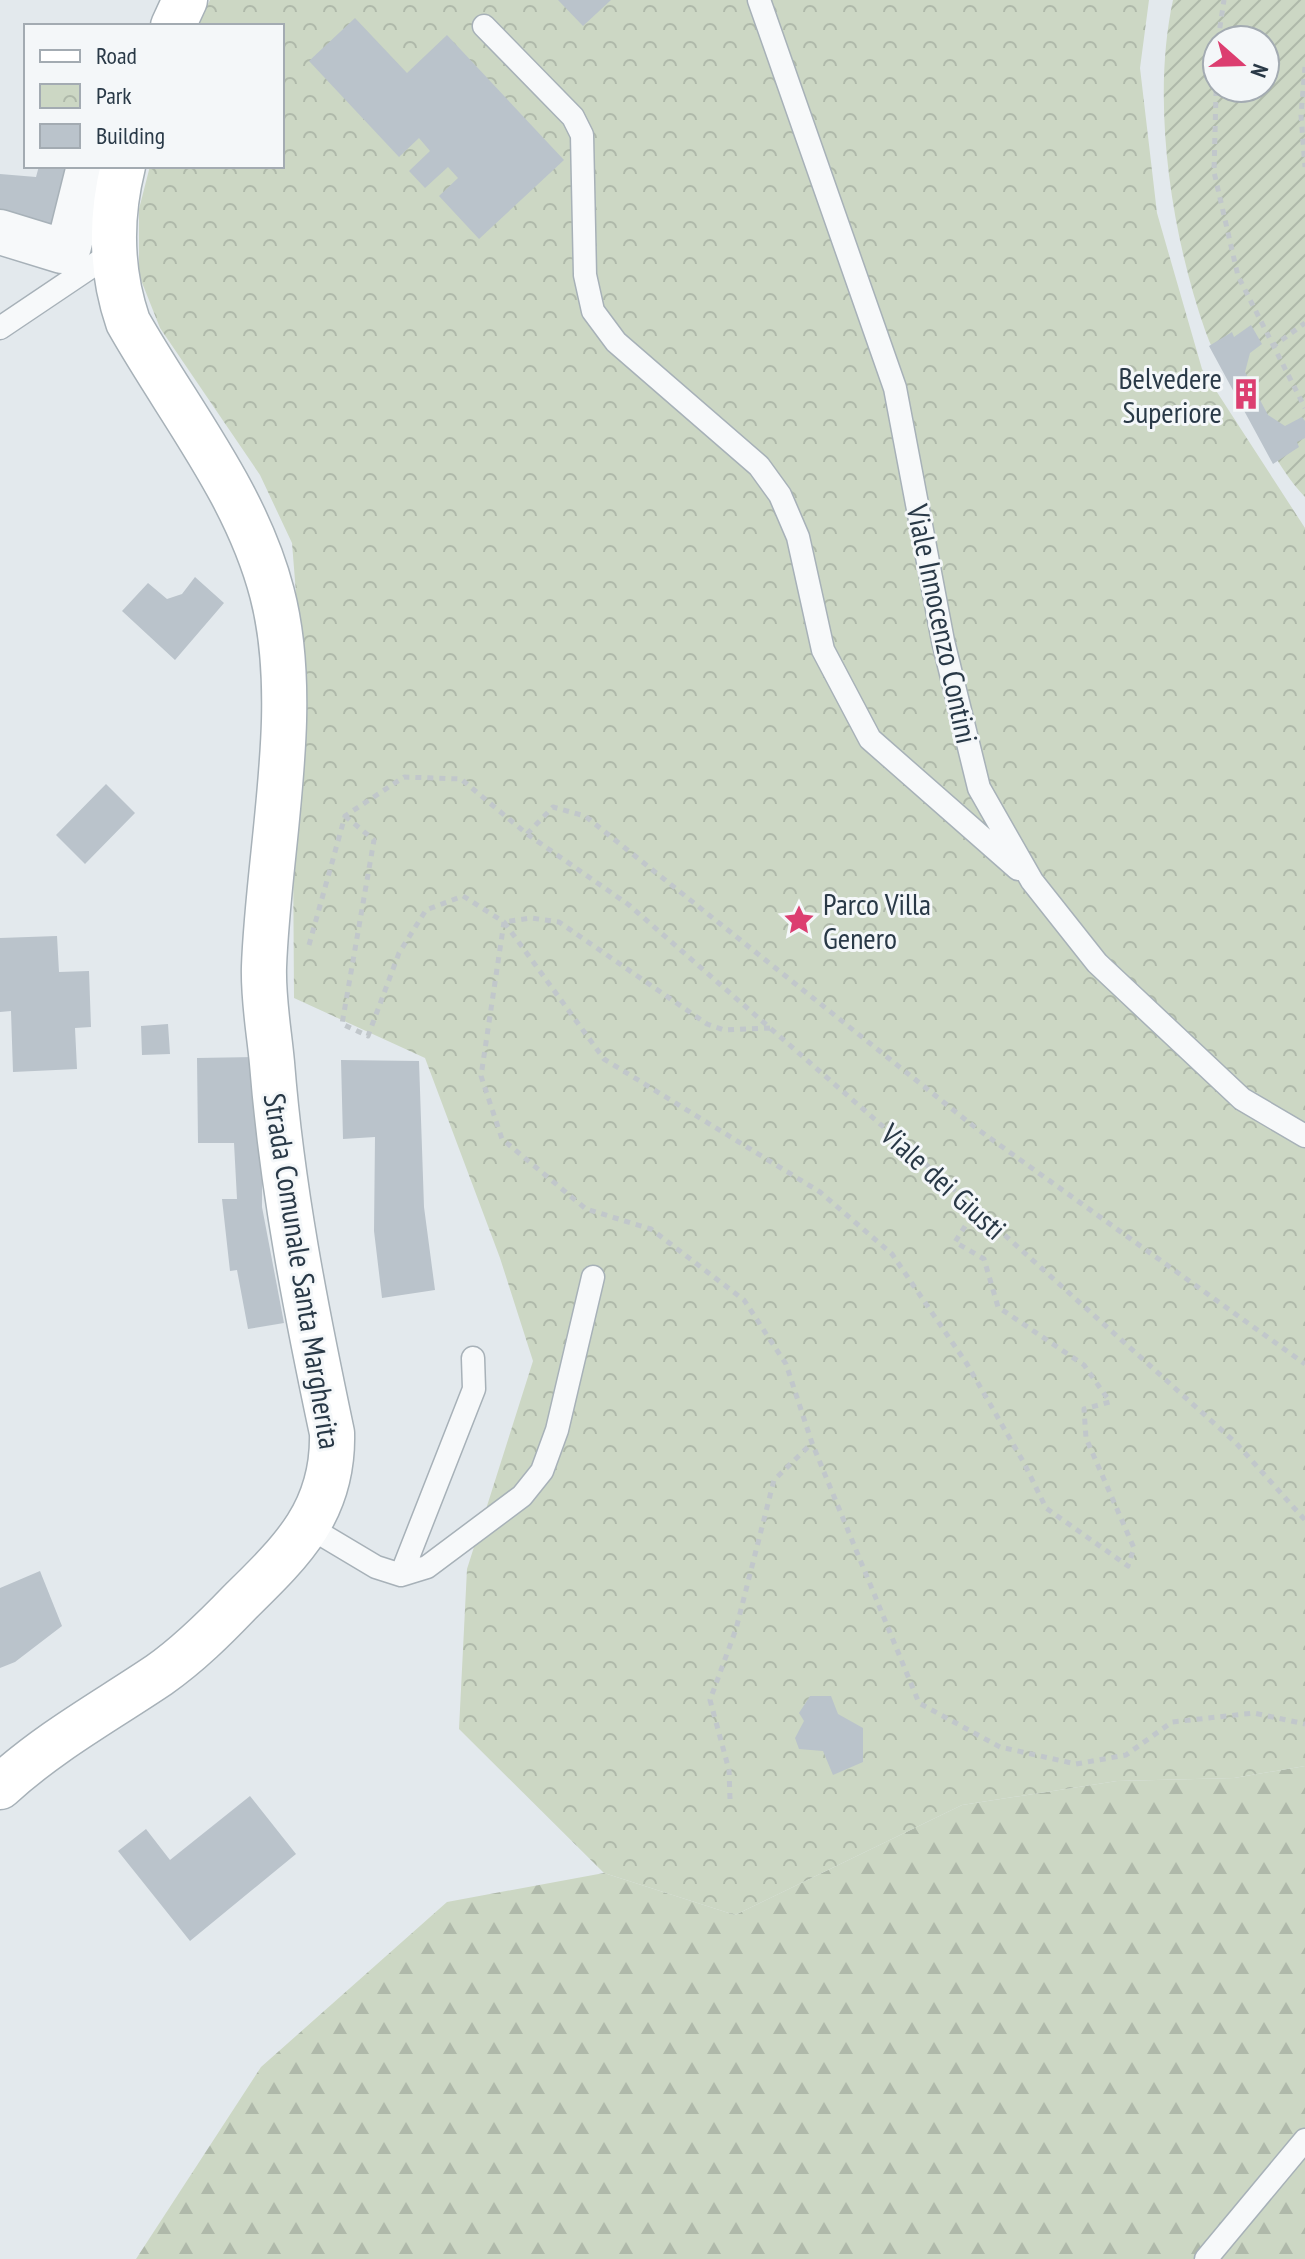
<svg xmlns="http://www.w3.org/2000/svg" width="1305" height="2259" font-family="'PT Sans Narrow',sans-serif">
<style>
.forest{fill:url(#forest-firs)}
.park{fill:url(#park-crowns)}
.garden{fill:url(#garden-furrows);fill-rule:evenodd}
.building{fill:#bac3cb}
.lines{fill:none;stroke-linecap:round;stroke-linejoin:round}
.lane-casing{stroke:#a7b1b8;stroke-width:25}
.street-casing{stroke:#a7b1b8;stroke-width:47}
.secondary-casing{stroke:#a7b1b8;stroke-width:47}
.path{stroke:#c1c7cb;stroke-width:5;stroke-dasharray:6 6;stroke-linecap:butt}
.lane{stroke:#f7f9fa;stroke-width:22}
.street{stroke:#f7f9fa;stroke-width:44}
.secondary{stroke:#fff;stroke-width:44}
.labels{text-anchor:middle;dominant-baseline:central;stroke-width:6;stroke-linejoin:round;paint-order:stroke}
.poi-label{font-size:30px;fill:#293947;stroke:#f4f7f9;text-anchor:end}
.street-label{font-size:30px;fill:#293947;stroke:#f4f7f9}
</style>
<defs>
<pattern id="forest-firs" width="22" height="20" patternUnits="userSpaceOnUse" patternTransform="scale(2)"><rect width="22" height="20" fill="#ccd7c4"/><path d="M5 1l3.5 6h-7zM16 11l3.5 6h-7z" fill="#afb9aa"/></pattern>
<pattern id="park-crowns" width="20" height="18" patternUnits="userSpaceOnUse" patternTransform="scale(2)"><rect width="20" height="18" fill="#ccd7c4"/><path d="M2 6a3 3 0 1 1 6 0M12 15a3 3 0 1 1 6 0" fill="none" stroke="#afb9aa"/></pattern>
<pattern id="garden-furrows" width="10" height="10" patternUnits="userSpaceOnUse" patternTransform="scale(2)"><rect width="10" height="10" fill="#ccd7c4"/><path d="M-1 1l2-2M0 10L10 0M9 11l2-2" fill="none" stroke="#afb9aa"/></pattern>
</defs>
<rect width="100%" height="100%" fill="#e3e9ed"/>
<path class="forest" d="M1305 1766V2259H136L261 2067 447 1902 604 1873 735 1915 962 1805 1117 1781 1234 1778Z"/>
<path class="park" d="M210 0H1149L1140 68 1157 213 1202 369 1305 528V1766L1234 1778 1117 1781 962 1805 735 1915 604 1873 459 1729 467 1569 533 1361 500 1258 425 1058 294 998 293 841 301 656 292 543 260 475 160 328 139 275V209L150 166H282V26H197Z"/>
<path class="garden" d="M1173 0H1305V497C1282 473 1268 444 1252 415 1236 388 1215 360 1205 330 1171 233 1151 101 1173 0ZM1217 40H1265V88H1217Z"/>
<path class="building" d="M558 0H611L583 26Z
M355 18 407 73 447 35 564 160 479 239 439 196 458 178 448 167 425 188 409 171 430 151 419 138 399 157 309 61Z
M39 166H75L60 237 0 227V174L36 177Z
M1251 325 1262 344 1250 353 1245 372 1268 415 1285 426 1302 417 1305 421V438L1297 442 1299 447 1273 464 1209 346 1232 332 1234 337Z
M195 577 224 603 175 660 122 611 148 583 167 599 182 594Z
M106 784 135 813 85 864 56 835Z
M57 936 59 972 89 971 91 1027 75 1028 77 1069 13 1072 11 1011 0 1012V938Z
M168 1024 170 1054 142 1055 141 1026Z
M262 1057V1207L284 1323 248 1329 237 1270 230 1271 222 1199H237L234 1143H198L197 1058Z
M341 1060 419 1061 424 1207 435 1290 382 1298 374 1231 375 1137 343 1139Z
M40 1571 62 1626 15 1662 0 1668V1588Z
M810 1696H831L838 1714 863 1728V1762L833 1775 823 1751 799 1749 795 1738 804 1721 799 1713Z
M250 1796 296 1854 190 1941 118 1851 146 1829 170 1860Z"/>
<g class="lines">
<defs>
<path id="lane" d="M759 0 895 388 943 641 979 788 1032 881 1097 963 1242 1099 1305 1136
M484 26 573 117 582 135 585 275 593 311 616 342 759 466 780 495 798 537 823 650 870 739 1018 869
M0 328 113 252
M309 1527 376 1567 401 1575 427 1567 522 1496 542 1471 557 1430 593 1277
M401 1575 474 1389 473 1358
M1206 2259 1305 2140"/>
<path id="street" d="M0 232 62 251 69 246 89 166"/>
<path id="secondary" d="M173 26 185 0
M0 1787C49 1742 104 1712 159 1675 189 1654 215 1628 240 1602 292 1551 334 1511 332 1433 306 1310 282 1189 272 1063 269 1031 263 999 264 967 268 850 302 707 272 593 246 493 179 412 128 322 111 272 110 218 123 166"/>
</defs>
<use href="#lane" class="lane-casing"/>
<use href="#street" class="street-casing"/>
<use href="#secondary" class="secondary-casing"/>
<path class="path" d="M1218 40 1224 0
M1217 54 1214 172 1238 276 1305 408
M1305 67 1301 115 1305 167
M1272 347 1305 323
M345 816 374 840 342 1024 368 1036 399 953 426 910 463 896 504 922 481 1076 502 1139 586 1209 651 1229 744 1300 786 1364 812 1443 919 1703 1000 1747 1076 1764 1126 1755 1172 1722 1254 1713 1305 1724
M527 834 553 807 585 816 976 1128 1305 1364
M309 945 345 816 404 777 461 779 527 834 629 905 910 1150 1236 1443 1305 1520
M770 1028 724 1030 707 1024 559 922 531 918 504 922 604 1059 820 1192 892 1254 967 1364 1024 1463 1046 1508 1128 1566 1134 1548 1086 1438 1084 1409 1110 1402 1084 1365 998 1307 984 1259 955 1242 976 1209
M730 1799 729 1770 710 1700 736 1629 774 1480 812 1443"/>
<use href="#lane" class="lane"/>
<use href="#street" class="street"/>
<use href="#secondary" class="secondary"/>
</g>
<defs>
<symbol id="building-bare" viewBox="-9 -9 18 18"><path d="M-4-6H4V6H1V3H-1V6H-4ZM-2.5-4.3h1.7v1.8h-1.7ZM.8-4.3h1.7v1.8H.8ZM-2.5-1h1.7V.8h-1.7ZM.8-1h1.7V.8H.8Z" fill="#dc3e70" stroke="#f4f7f9" stroke-width="2.5" paint-order="stroke"/></symbol>
<symbol id="sight-bare" viewBox="-9 -9 18 18"><path d="M0-6L1.8-2.2L6-1.7L2.9 1.2L3.7 5.4L0 3.3L-3.7 5.4L-2.9 1.2L-6-1.7L-1.8-2.2Z" fill="#dc3e70" stroke="#f4f7f9" stroke-width="2.5" paint-order="stroke"/></symbol>
</defs>
<g fill-rule="evenodd">
<use href="#building-bare" x="1224" y="372" width="44" height="44"/>
<use href="#sight-bare" x="777" y="898" width="44" height="44"/>
</g>
<g class="labels">
<g class="poi-label">
<text x="1222" y="377">Belvedere<tspan x="1222" dy="34">Superiore</tspan></text>
<text x="823" y="903" text-anchor="start">Parco Villa<tspan x="823" dy="34">Genero</tspan></text>
</g>
<g class="street-label">
<text transform="translate(943 624) rotate(78)">Viale Innocenzo Contini</text>
<text transform="translate(944 1181) rotate(42)">Viale dei Giusti</text>
<text transform="translate(303 1271) rotate(81)">Strada Comunale Santa Margherita</text>
</g>
</g>
<rect x="24" y="24" width="260" height="144" fill="#f4f7f9" stroke="#a3abb2" stroke-width="2"/>
<rect x="40" y="50" width="40" height="12" fill="#ffffff" stroke="#a3abb2" stroke-width="2"/>
<text x="96" y="64" font-size="24" fill="#293947">Road</text>
<rect x="40" y="84" width="40" height="24" fill="url(#park-crowns)" stroke="#a3abb2" stroke-width="2"/>
<text x="96" y="104" font-size="24" fill="#293947">Park</text>
<rect x="40" y="124" width="40" height="24" fill="#bac3cb" stroke="#a3abb2" stroke-width="2"/>
<text x="96" y="144" font-size="24" fill="#293947">Building</text>
<g transform="translate(1241 64) rotate(110)"><circle r="38" fill="#f4f7f9" stroke="#a3abb2" stroke-width="2"/>
<path d="M0-6L14 30L0 20L-14 30Z" fill="#dc3e70"/>
<text y="-12" font-size="22" font-weight="bold" text-anchor="middle" fill="#293947">N</text>
</g>
</svg>
